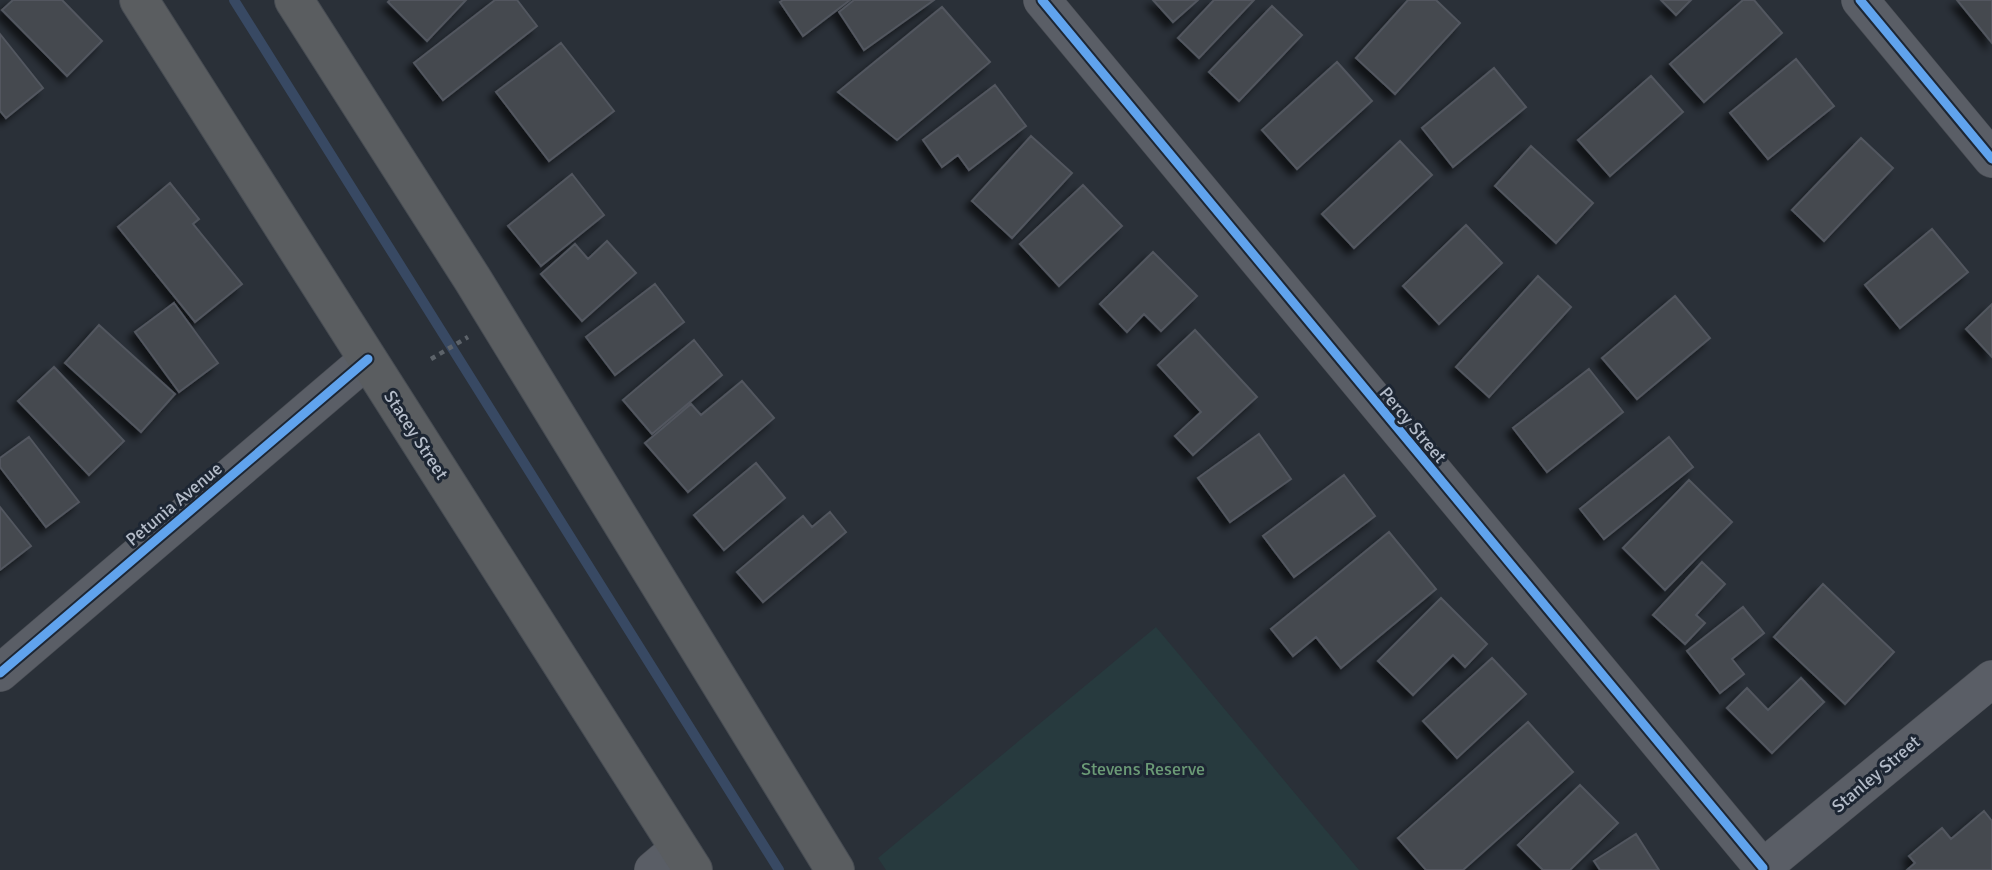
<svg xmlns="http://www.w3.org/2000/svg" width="1992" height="870" font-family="Signika,sans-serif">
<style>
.green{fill:#273a3e}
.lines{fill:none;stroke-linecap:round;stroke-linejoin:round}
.stream{stroke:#384963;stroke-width:10}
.building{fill:#444950;stroke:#52575f;stroke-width:2;filter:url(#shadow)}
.minor-casing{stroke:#484c53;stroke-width:38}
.highway-casing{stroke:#474c53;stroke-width:40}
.path{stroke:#5d636a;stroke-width:4.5;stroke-dasharray:5 5;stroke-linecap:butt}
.minor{stroke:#5a5e66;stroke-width:37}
.highway{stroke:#5a5d60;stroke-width:38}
.cycleway-casing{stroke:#1d2633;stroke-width:13}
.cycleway{stroke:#60a3ed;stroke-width:9}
.labels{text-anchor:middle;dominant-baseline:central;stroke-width:6;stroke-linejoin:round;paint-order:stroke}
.street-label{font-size:18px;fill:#b4bcc9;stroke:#1d2633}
.park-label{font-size:18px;fill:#6b9a76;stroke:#1d2633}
</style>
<defs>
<filter id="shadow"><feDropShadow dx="-6" dy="6" stdDeviation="3.5" flood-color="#0009"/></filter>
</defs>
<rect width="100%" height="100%" fill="#2a3038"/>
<path class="green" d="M1156 627 1359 870H886L878 858Z"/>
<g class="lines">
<path class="stream" d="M234 0 779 870"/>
</g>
<path class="building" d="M13 0H62L102 41 67 76 2 10Z
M390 0H466L427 41 388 2Z
M495 0H517L537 26 443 100 414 63Z
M783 0H850L803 36 780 2Z
M854 0H934L864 50 839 12Z
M1153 0H1198L1173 22Z
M1214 0H1254L1199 58 1178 38Z
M1408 0H1436L1460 23 1395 94 1356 58Z
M1661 0H1691L1676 15Z
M1743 0H1754L1782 33 1704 102 1670 64Z
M1957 0H1992V43Z
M1272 6 1302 35 1239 101 1209 72Z
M942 7 990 62 897 140 838 92Z
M0 34 43 88 6 118 0 111Z
M561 43 614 111 549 161 496 92Z
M1796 59 1834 106 1768 159 1730 113Z
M1337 62 1372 101 1297 169 1262 130Z
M1494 68 1526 107 1453 167 1422 128Z
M1651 76 1683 112 1610 176 1578 140Z
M995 85 1026 126 969 170 958 155 942 167 923 140Z
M1031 136 1072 173 1012 238 972 201Z
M1861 138 1893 168 1824 241 1792 210Z
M1400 141 1432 175 1354 248 1322 214Z
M1531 146 1593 203 1556 243 1495 186Z
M572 174 604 215 541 266 508 226Z
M170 183 199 219 193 224 242 284 195 322 118 227Z
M1083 185 1122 226 1059 286 1020 244Z
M1466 225 1502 263 1439 324 1403 286Z
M1932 229 1968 272 1900 328 1865 285Z
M607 241 636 273 582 321 541 274 575 244 588 259Z
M1153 252 1197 296 1161 331 1144 314 1127 332 1100 304Z
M1538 276 1571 307 1489 397 1456 367Z
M655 284 684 322 615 375 586 337Z
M1675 296 1710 338 1637 399 1602 358Z
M174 303 218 363 179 392 135 332Z
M1992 304V357L1966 329Z
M99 325 175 394 141 432 65 363Z
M1195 330 1257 397 1193 455 1175 436 1201 412 1158 365Z
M694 340 722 375 652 434 623 400Z
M54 367 124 441 89 475 18 401Z
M1589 369 1623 412 1547 472 1513 428Z
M742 381 774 418 688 492 645 443 691 404 701 415Z
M1259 434 1291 479 1230 522 1198 478Z
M29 437 79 502 46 527 0 467V458Z
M1669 437 1693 467 1604 539 1580 509Z
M756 463 785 498 724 550 694 515Z
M1344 475 1375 516 1294 577 1263 536Z
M1689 480 1732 522 1665 590 1623 548Z
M0 507 31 546 0 570Z
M830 512 846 532 763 602 737 572 803 516 812 527Z
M1389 532 1436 589 1341 668 1316 637 1293 656 1271 629Z
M1702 562 1725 584 1696 615 1705 623 1685 644 1653 615Z
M1823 584 1894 652 1845 704 1774 637Z
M1441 598 1487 644 1465 667 1453 655 1413 695 1378 661Z
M1743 607 1764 633 1732 659 1744 674 1720 693 1687 651Z
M1492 658 1526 694 1457 758 1423 721Z
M1801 678 1824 702 1772 753 1727 708 1747 688 1768 710Z
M1528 722 1573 772 1463 870H1426L1398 838Z
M1580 785 1618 823 1570 870H1543L1518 845Z
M1984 811 1992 821V870H1907L1915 863 1909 856 1942 828 1951 839Z
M1636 834 1659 870H1600L1594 861Z"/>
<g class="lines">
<defs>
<path id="minor" d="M1042 0 1763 868
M1860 0 1992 159
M0 673 368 359
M653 870 679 848
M1760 870 1992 679"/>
<path id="highway" d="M139 0 693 870
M294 0 473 280 835 870"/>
</defs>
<use href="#minor" class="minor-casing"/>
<use href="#highway" class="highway-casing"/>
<path class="path" d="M431 359 468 337"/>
<use href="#minor" class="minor"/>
<use href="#highway" class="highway"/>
<defs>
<path id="cycleway" d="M1042 0 1763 868
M1860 0 1992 159
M0 673 368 359"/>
</defs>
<use href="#cycleway" class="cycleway-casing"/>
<use href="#cycleway" class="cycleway"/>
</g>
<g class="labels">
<g class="street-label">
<text transform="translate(1413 425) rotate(50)">Percy Street</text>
<text transform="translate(416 435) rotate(57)">Stacey Street</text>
<text transform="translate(174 504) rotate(-40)">Petunia Avenue</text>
<text transform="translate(1876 774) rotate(-40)">Stanley Street</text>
</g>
<g class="park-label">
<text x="1143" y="769">Stevens Reserve</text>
</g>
</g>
</svg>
